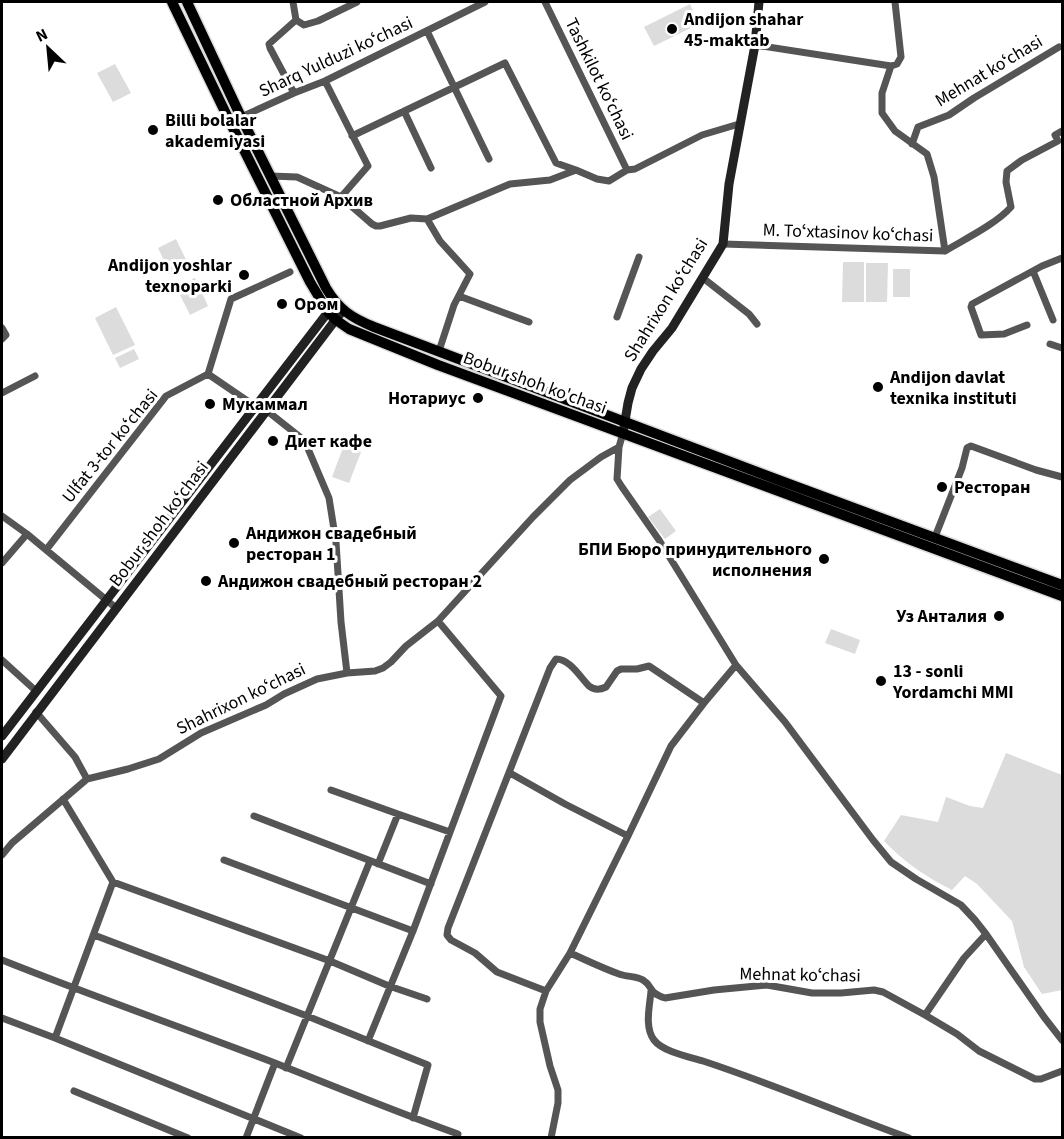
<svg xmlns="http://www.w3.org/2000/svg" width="1064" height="1139" font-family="'Source Sans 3',sans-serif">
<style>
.green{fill:#dcdcdc}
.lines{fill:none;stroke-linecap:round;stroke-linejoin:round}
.primary-casing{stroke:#dbdbdb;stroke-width:13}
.street{stroke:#555;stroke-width:7}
.secondary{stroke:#222;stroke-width:9}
.primary{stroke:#000;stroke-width:10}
.poi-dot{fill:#000;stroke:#fff;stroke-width:2}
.labels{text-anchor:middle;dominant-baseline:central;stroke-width:6;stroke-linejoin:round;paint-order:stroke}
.poi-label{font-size:18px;font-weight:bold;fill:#000;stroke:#fff;text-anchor:start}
.street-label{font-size:18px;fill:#000;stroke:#fff}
</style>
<rect width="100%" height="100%" fill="#fff"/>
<path class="green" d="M690 4 699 24 654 46 644 27Z
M115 64 131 93 113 102 97 73Z
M176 239 190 268 172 277 158 248Z
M843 262H864V302H842Z
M866 263H888L887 302H866Z
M893 269H910V297H893Z
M195 278 208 306 190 315 176 287Z
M116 307 135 345 113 355 95 318Z
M134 349 139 359 120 368 115 358Z
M344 445 361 452 349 483 332 477Z
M660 509 676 531 665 539 648 517Z
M831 629 860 640 855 654 825 643Z
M1006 753 1062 775V990L1042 994 1024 967 1012 921 977 884 965 876 952 890C926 877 904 862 884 841L901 815 938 822 946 797 970 806 983 808Z"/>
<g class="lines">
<defs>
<path id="primary" d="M172 2 230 122 310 282 328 312 336 320 349 329 438 365 1062 596
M187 2 241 117 326 288C339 310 352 318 374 327L781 481 1062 585"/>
</defs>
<use href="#primary" class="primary-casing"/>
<path class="street" d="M293 2 296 20 269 44 270 48 294 93
M545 2 627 170
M895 2 901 57 897 64 891 66 882 93V113L895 131 927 154 934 177 945 251
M296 20 304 25 318 21 357 2
M427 31 489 159
M755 45 891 66
M325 81 368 166 341 197
M404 111 431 168
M230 122 294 93 325 81 485 2
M352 136 505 63 556 163 576 170
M912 144 918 127 949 115 974 98 1059 47
M271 176 297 177 341 197 372 224 376 226H380L411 218 427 219 510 184 550 180 576 170 597 179 609 181 627 170 635 169 702 135 739 124
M427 219 440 241 470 274 454 305 439 351
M723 244 945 251
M945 251C965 239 996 224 1011 207L1006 182 1007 171 1022 160 1058 141 1055 135 1062 131
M1033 271 1053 320
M703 278 749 314 757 324
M459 296 529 322
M617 317 639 257
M1027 325 1004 334 981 335 971 307 972 304 1042 266 1062 258
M2 328 6 335 2 339
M1050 344 1062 348
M208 374 231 299 290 272
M208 374 255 406
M2 393 35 376
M266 410 300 437 306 444 329 498 336 542 341 622 347 673
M2 516 27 534
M935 537 962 468 967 448 971 446 1036 470 1062 477
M46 550 166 396 208 374
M2 563 27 534 116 608
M2 660 36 691
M736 665 785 722 873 840 891 862 916 879 961 905 975 920 986 934 1044 1017 1062 1040
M36 712 75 757 87 779
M510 773 565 804 628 836
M331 790 398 814
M63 799 113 882
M254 816 431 884
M2 855 12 843 87 779 128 769 159 759 201 733 266 705 284 694 317 679 347 673 375 671 383 668 391 662 406 646 438 621 533 517 570 480 601 457 619 447
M224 860 413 931
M378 864 398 814 450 832
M94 935 307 1016 428 1065 413 1118
M570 953C586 960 602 968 619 974 627 977 637 976 643 980 653 986 648 993 665 998L714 990 767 985 812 993H841L874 990 883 992 925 1015 957 1034 979 1051 1035 1079H1041L1062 1071
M2 960C92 996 184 1028 275 1063 336 1087 396 1112 458 1134L457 1138
M546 991 497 972 475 953 451 940 447 935 448 928 550 668 556 659C570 659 580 677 589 686 594 690 600 690 606 687L617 671 621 669H637L649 666 704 703
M651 991C650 1005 644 1027 654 1040 663 1052 690 1057 703 1061 773 1084 840 1113 909 1138
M925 1015 964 958 986 934
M2 1018 55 1038
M368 1041 413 931 501 696 438 621
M286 1068 370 861
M74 1091 188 1138
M246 1138 275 1063
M301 1138 55 1038 113 882 330 961 389 986 427 999
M551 1138 558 1103V1090L550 1066 540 1022V1009L546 991 570 953 628 836 671 746 704 703 736 665 659 540 622 487 617 479 619 447 623 433"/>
<path class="secondary" d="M623 433 628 403 632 388 641 369 653 351 672 328 723 244 729 184 755 45 759 2
M2 736 335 303
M2 759 343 310"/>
<use href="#primary" class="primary"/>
</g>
<g class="poi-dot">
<circle cx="672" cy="29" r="6"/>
<circle cx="153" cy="130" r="6"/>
<circle cx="218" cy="200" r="6"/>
<circle cx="244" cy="275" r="6"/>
<circle cx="282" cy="304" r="6"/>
<circle cx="878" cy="387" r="6"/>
<circle cx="478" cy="398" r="6"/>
<circle cx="210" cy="404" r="6"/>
<circle cx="273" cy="441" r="6"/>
<circle cx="942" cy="487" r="6"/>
<circle cx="234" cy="543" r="6"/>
<circle cx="824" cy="559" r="6"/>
<circle cx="206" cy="581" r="6"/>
<circle cx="999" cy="616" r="6"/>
<circle cx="881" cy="681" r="6"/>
</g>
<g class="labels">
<g class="poi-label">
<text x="684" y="19">Andijon shahar<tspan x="684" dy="21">45-maktab</tspan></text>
<text x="165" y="120">Billi bolalar<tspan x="165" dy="21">akademiyasi</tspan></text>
<text x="230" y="200">Областной Архив</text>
<text x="232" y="265" text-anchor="end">Andijon yoshlar<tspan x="232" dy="21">texnoparki</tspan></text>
<text x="294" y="304">Ором</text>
<text x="890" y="377">Andijon davlat<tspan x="890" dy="21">texnika instituti</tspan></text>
<text x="466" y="398" text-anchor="end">Нотариус</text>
<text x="222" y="404">Мукаммал</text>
<text x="285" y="441">Диет кафе</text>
<text x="954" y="487">Ресторан</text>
<text x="246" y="533">Андижон свадебный<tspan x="246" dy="21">ресторан 1</tspan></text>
<text x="812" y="549" text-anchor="end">БПИ Бюро принудительного<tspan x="812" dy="21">исполнения</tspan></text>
<text x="218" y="581">Андижон свадебный ресторан 2</text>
<text x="987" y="616" text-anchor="end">Уз Анталия</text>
<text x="893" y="671">13 - sonli<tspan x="893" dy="21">Yordamchi MMI</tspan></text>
</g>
<g class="street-label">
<text transform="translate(336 57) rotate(-25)">Sharq Yulduzi koʻchasi</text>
<text transform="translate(989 71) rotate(-31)">Mehnat koʻchasi</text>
<text transform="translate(599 79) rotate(64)">Tashkilot koʻchasi</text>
<text transform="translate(848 233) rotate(2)">M. Toʻxtasinov koʻchasi</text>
<text transform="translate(666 300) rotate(-58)">Shahrixon koʻchasi</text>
<text transform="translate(535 383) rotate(20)">Bobur shoh ko'chasi</text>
<text transform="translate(110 446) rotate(-51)">Ulfat 3-tor koʻchasi</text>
<text transform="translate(159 524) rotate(-53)">Bobur shoh koʻchasi</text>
<text transform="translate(241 699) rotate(-26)">Shahrixon koʻchasi</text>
<text transform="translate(800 975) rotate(1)">Mehnat koʻchasi</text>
</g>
</g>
<rect width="1064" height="1139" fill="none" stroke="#000000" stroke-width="6"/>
<g transform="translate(48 48) rotate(334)" stroke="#ffffff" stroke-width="4.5" paint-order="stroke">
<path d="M0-4.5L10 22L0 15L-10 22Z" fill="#000000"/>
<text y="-9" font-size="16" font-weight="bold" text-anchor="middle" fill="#000000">N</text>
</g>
</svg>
